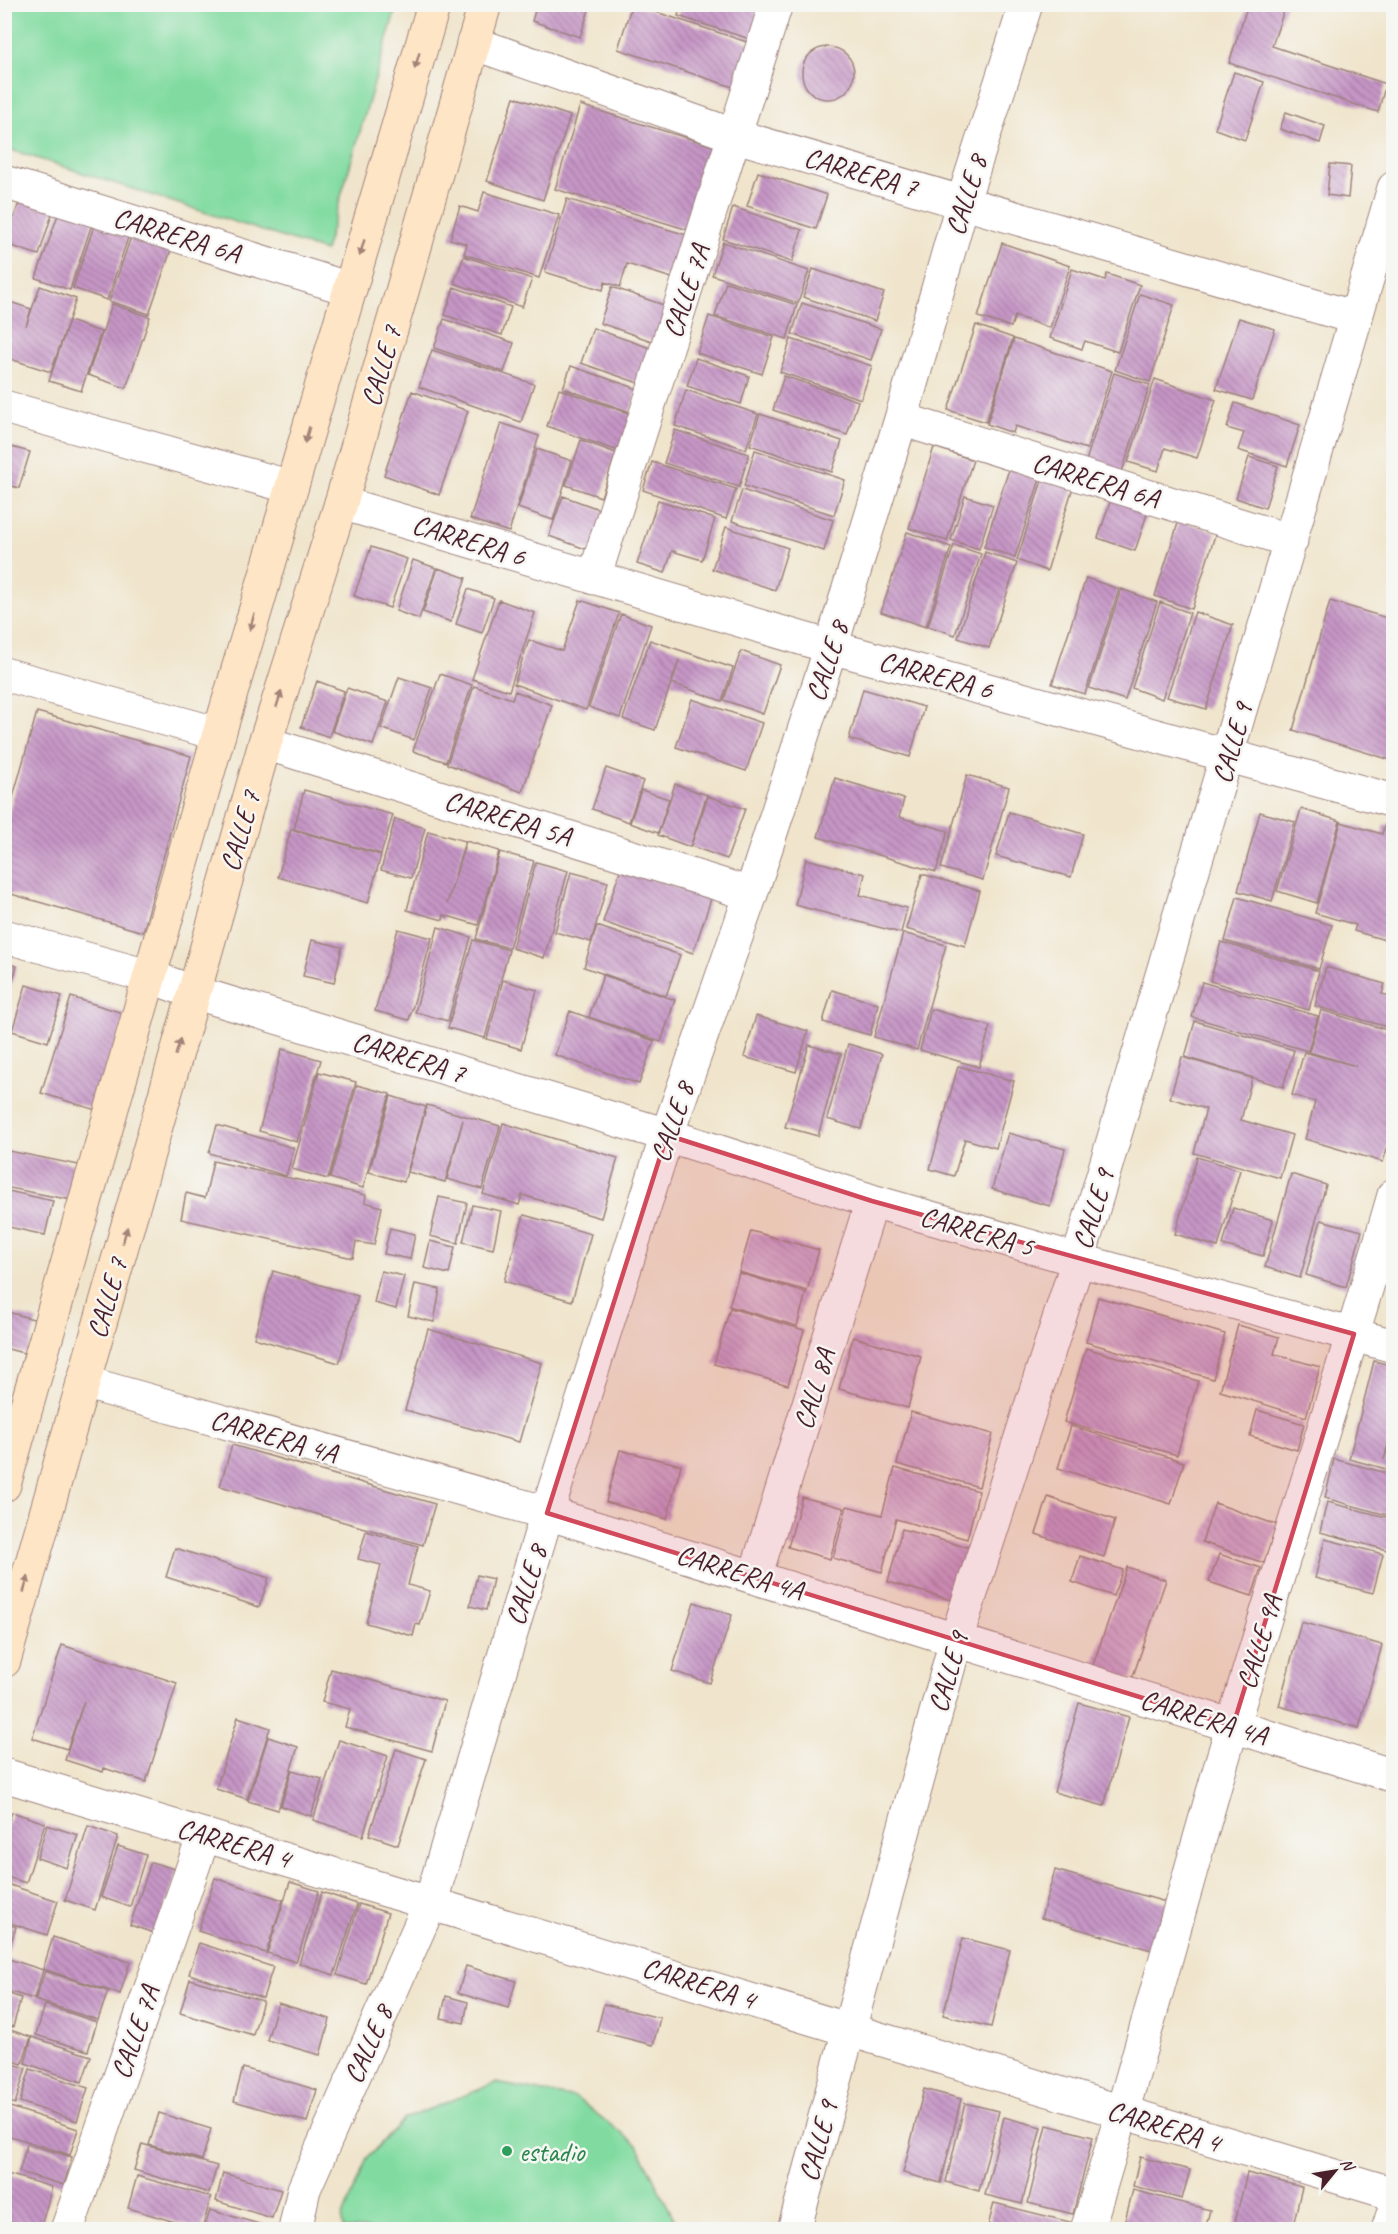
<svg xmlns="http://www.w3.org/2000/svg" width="1398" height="2234" font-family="Caveat,sans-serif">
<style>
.grass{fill:#81dba0;stroke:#667d66;stroke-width:1.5}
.building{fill:url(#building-back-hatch)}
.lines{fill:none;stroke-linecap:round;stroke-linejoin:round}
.street-casing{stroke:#9d827c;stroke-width:35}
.secondary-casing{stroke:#9d827c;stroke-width:35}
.street{stroke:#fff;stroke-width:33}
.secondary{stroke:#fee5c5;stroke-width:33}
.oneway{fill:#a48278}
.marked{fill:#d1495b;fill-opacity:0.2;stroke:#d1495b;stroke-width:4.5;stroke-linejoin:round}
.leisure-dot{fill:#2e9e5b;stroke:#f6f6f2;stroke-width:2}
.labels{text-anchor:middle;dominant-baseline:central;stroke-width:5;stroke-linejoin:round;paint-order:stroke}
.street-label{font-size:28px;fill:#4a1f2b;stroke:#f6f6f2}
.leisure-label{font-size:28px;fill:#27864d;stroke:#f6f6f2;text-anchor:start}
</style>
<defs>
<pattern id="building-back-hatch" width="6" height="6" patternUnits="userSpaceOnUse" patternTransform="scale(1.5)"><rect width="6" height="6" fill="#c696c6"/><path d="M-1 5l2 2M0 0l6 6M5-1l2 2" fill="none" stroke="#a37aa1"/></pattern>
</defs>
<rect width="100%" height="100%" fill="#f6f6f2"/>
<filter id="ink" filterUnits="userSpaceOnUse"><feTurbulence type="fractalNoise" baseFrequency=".0167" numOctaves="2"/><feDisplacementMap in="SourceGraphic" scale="12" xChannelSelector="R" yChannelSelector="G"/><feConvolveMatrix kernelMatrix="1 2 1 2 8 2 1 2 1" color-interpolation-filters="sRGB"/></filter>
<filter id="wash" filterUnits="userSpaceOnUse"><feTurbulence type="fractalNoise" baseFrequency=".008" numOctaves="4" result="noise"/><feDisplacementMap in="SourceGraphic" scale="24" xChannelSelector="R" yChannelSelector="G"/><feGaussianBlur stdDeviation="1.35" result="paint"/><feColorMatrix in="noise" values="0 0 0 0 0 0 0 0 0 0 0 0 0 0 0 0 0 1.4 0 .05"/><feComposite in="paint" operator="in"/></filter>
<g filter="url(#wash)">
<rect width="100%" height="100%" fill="#f0e5cc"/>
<path class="grass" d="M5 4 397 5 325 251 5 148Z
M496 2083 576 2098 637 2145 674 2219V2229H343L342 2219 367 2158 404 2119Z"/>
<g id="blocks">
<path class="building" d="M537 4H591L580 37 532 21Z
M632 4 753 44 739 89 618 49Z
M681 4H748L763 10 753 40 678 16Z
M1248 4H1286L1272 46 1386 84 1378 112 1229 63Z
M802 73a26 26 0 1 1 52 0a26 26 0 1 1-52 0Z
M1234 72 1264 82 1245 140 1215 129Z
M514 97 570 116 543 200 487 181Z
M580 105 726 150 695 232 555 189Z
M1286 112 1325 126 1320 143 1280 129Z
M1330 164 1351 166 1348 198 1327 195Z
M758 172 827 195 816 229 747 206Z
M484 192 559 215 539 278 464 254 467 244 450 239 460 206 478 212Z
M21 197 54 208 39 255 5 244Z
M567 199 690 236 678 280 627 264 620 287 605 282 603 290 545 272Z
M61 206 94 218 70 290 36 278Z
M733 207 802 230 792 262 723 239Z
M97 217 131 229 107 300 73 288Z
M134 228 174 241 149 314 109 301Z
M723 242 809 271 798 303 712 275Z
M1002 243 1070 266 1050 328 1015 316 1011 327 978 317Z
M464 256 532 279 522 307 454 283Z
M813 269 884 293 875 321 803 297Z
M1072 269 1105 280 1107 274 1140 285 1118 352 1085 341 1082 349 1050 338Z
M726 282 797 305 787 339 715 316Z
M40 286 76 299 51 372 4 357V300L31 309 26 326Z
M454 287 511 307 502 335 445 315Z
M612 287 675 309 663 345 600 323Z
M1140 294 1174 305 1150 382 1115 370Z
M802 303 881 329 871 360 792 334Z
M112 304 150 317 126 388 88 375Z
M709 316 774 337 762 374 697 353Z
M1239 318 1275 329 1252 400 1216 389Z
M444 319 514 343 504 372 434 348Z
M69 321 101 332 81 391 49 381Z
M976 325 1013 338 986 422 948 410Z
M593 328 656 350 644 385 581 363Z
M791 339 872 366 861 399 780 372Z
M1014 339 1112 371 1087 449 1015 426 1013 433 987 424Z
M432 350 534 384 521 422 419 387Z
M696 358 749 376 741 404 687 386Z
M571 366 638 389 630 412 563 388Z
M1114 373 1150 385 1121 475 1085 464Z
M784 376 858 401 847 435 773 410Z
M1155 379 1216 400 1197 458 1165 448 1158 471 1128 462Z
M559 389 634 415 621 452 547 426Z
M686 390 758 414 746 449 675 426Z
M412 391 468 411 439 495 384 475Z
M1235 403 1300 425 1287 466 1238 450 1244 433 1227 428Z
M760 414 842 441 832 472 750 445Z
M501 423 539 436 509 532 470 519Z
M675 430 749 454 739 487 664 463Z
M581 440 616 453 601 497 566 485Z
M4 445 30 452 19 488 4 484Z
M934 447 973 460 947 541 909 528Z
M537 449 572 461 553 520 518 508Z
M755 450 845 480 834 515 744 486Z
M1249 457 1278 466 1265 508 1236 498Z
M652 462 736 489 726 519 643 490Z
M1011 463 1042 473 1015 557 984 547Z
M1044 474 1074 484 1047 571 1017 560Z
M742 490 833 520 824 551 732 521Z
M563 496 607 512 594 552 549 536Z
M965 496 993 505 979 549 951 540Z
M1112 496 1149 508 1135 551 1098 538Z
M658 500 715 519 702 560 672 551 665 573 637 564Z
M1179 520 1216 532 1192 609 1155 596Z
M726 527 788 548 775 590 712 569Z
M907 532 951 547 926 627 881 612Z
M954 545 981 554 955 635 928 626Z
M371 547 407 559 390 608 354 596Z
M985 552 1017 563 989 648 958 638Z
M413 560 436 568 419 619 396 611Z
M438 568 466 578 451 622 423 612Z
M1086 578 1119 589 1085 694 1052 684Z
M468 589 494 598 482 633 456 624Z
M1121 589 1157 602 1125 700 1089 688Z
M499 600 535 613 509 691 472 679Z
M580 600 619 613 586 710 514 684 529 640 562 651Z
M1330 601 1394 620V761L1293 730Z
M1160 602 1190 613 1162 699 1132 688Z
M1195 612 1233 625 1206 709 1167 697Z
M621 614 651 625 620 718 589 707Z
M650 640 733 668 722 701 672 683 679 660 655 730 623 719Z
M741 651 780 665 763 714 724 700Z
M440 674 472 685 446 762 413 751Z
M399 677 432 688 414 740 381 728Z
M317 681 344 691 329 737 301 727Z
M474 686 512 699 515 691 552 705 522 792 447 764Z
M347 688 388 702 373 745 332 731Z
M863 689 924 707 910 757 849 739Z
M692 699 762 723 746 771 676 747Z
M37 712 191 756 143 932 4 892V829Z
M606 768 643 781 629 822 592 809Z
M967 775 1009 787 983 880 941 868Z
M835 778 904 799 899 817 948 831 936 872 818 837Z
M675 784 707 795 690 847 658 835Z
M304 790 393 815 381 854 294 829Z
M641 790 669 799 658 833 630 823Z
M708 796 745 809 727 859 691 846Z
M1301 809 1340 821 1317 903 1277 891Z
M1009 812 1083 834 1071 877 996 856Z
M1260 812 1295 822 1272 901 1238 891Z
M395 819 425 828 411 878 381 870Z
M1341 822 1382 834 1385 824 1394 826 1392 942 1354 931 1356 925 1315 913Z
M291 829 381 855 368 903 278 877Z
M428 831 465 841 447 904 466 841 499 851 478 925 444 915 443 920 407 910Z
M500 852 534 861 509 948 476 939Z
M806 859 865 874 860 895 907 908 901 933 795 905Z
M536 862 568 871 544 958 512 948Z
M621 868 711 899 693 953 603 922Z
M571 872 608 882 591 942 555 932Z
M922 874 980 891 965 946 906 929Z
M1237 897 1332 925 1319 969 1225 941Z
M597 926 680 955 666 996 584 967Z
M438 927 471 937 448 1021 415 1012Z
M398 929 432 938 409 1020 375 1011Z
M903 933 946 945 917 1050 874 1037Z
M312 940 342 947 334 983 303 976Z
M473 940 509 950 485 1038 448 1028Z
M1221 942 1319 971 1309 1010 1210 981Z
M4 963 17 966 11 986 4 984Z
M1326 967 1385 984 1382 994 1394 997V1029L1315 1006Z
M603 975 675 1000 661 1042 589 1017Z
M503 980 537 990 521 1049 487 1039Z
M1202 982 1318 1016 1308 1051 1192 1017Z
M26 985 62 996 48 1042 12 1031Z
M832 990 878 1004 870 1035 823 1022Z
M71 997 126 1014 96 1110 41 1093Z
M931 1009 990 1026 979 1067 920 1050Z
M1321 1010 1394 1032V1126L1383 1162 1305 1139 1315 1102 1292 1095 1304 1052 1356 1066 1309 1052Z
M570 1011 654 1041 639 1084 555 1055Z
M756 1016 808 1031 796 1072 744 1057Z
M1195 1021 1294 1050 1283 1087 1185 1057Z
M848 1044 882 1054 861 1129 827 1119Z
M809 1045 841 1054 818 1136 785 1127Z
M282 1049 321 1060 297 1142 259 1131Z
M1182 1057 1252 1078 1241 1120 1292 1135 1280 1178 1194 1153 1206 1109 1170 1098Z
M958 1066 1014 1081 996 1148 965 1139 954 1176 930 1169Z
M319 1072 356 1082 328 1179 292 1169Z
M357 1085 390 1094 363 1188 330 1178Z
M391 1096 426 1107 404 1182 369 1172Z
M427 1105 500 1126 482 1189 447 1179 463 1120 445 1182 408 1172Z
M503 1123 618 1158 601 1218 522 1195 519 1205 483 1194Z
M217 1125 294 1148 286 1176 209 1153Z
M1008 1133 1065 1149 1050 1206 992 1189Z
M4 1150 79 1165 72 1200 4 1187Z
M1197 1157 1240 1170 1218 1247 1175 1234Z
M213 1161 366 1195 365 1202 382 1207 374 1245 356 1242 353 1258 181 1219 186 1193 205 1198Z
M1291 1174 1326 1185 1300 1278 1265 1267Z
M4 1190 53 1201 45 1235 4 1226Z
M439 1197 467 1203 458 1243 430 1236Z
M472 1205 501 1211 493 1249 463 1242Z
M1233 1208 1273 1220 1263 1256 1223 1245Z
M524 1215 591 1234 572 1301 504 1281Z
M1321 1220 1362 1231 1346 1287 1306 1275Z
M390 1228 415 1234 410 1259 384 1254Z
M751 1231 819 1250 807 1291 739 1272Z
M430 1241 455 1247 449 1274 424 1268Z
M273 1271 358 1296 339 1363 254 1338Z
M381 1271 404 1276 396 1309 374 1303Z
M739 1273 806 1293 797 1326 729 1306Z
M415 1284 440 1289 434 1322 408 1316Z
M1098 1297 1225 1334 1213 1379 1086 1342Z
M730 1308 804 1330 788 1385 714 1364Z
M4 1311 37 1320 27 1354 4 1348Z
M1238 1325 1279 1337 1274 1354 1320 1367 1306 1417 1220 1391Z
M428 1329 542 1363 519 1442 405 1410Z
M853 1337 921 1356 908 1408 839 1389Z
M1086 1348 1198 1381 1177 1455 1064 1422Z
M1374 1361 1394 1366V1421L1384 1460 1394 1429V1471L1349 1459Z
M1257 1410 1304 1424 1297 1450 1250 1436Z
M911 1412 993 1434 979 1487 897 1464Z
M1071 1426 1184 1462 1171 1504 1058 1468Z
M232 1445 435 1504 423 1545 220 1486Z
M620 1450 681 1465 667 1519 606 1502Z
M1334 1459 1394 1475V1517L1325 1498Z
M895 1468 979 1491 967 1539 896 1519 882 1572 833 1558 847 1506 882 1515Z
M802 1497 844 1508 830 1559 788 1547Z
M1048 1497 1115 1520 1104 1557 1036 1534Z
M1327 1502 1394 1519V1552L1320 1532Z
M1215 1503 1277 1525 1264 1563 1202 1542Z
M902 1529 973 1549 959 1602 888 1582Z
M366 1531 418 1546 408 1585 430 1591 420 1625 416 1624 413 1636 366 1623 381 1565 358 1559Z
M1325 1539 1383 1554 1373 1593 1315 1578Z
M175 1548 269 1578 259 1607 166 1577Z
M1219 1554 1261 1568 1252 1596 1209 1582Z
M1080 1556 1123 1570 1113 1596 1072 1582Z
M1127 1567 1166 1580 1132 1679 1093 1665Z
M477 1575 493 1579 486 1610 470 1606Z
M694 1602 732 1615 710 1683 672 1671Z
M1301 1622 1382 1645 1359 1728 1279 1706Z
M62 1645 177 1683 146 1782 104 1768 103 1772 65 1760 84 1701 67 1749 32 1738Z
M331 1669 445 1701 432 1751 345 1727 350 1709 322 1702Z
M1079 1703 1129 1717 1104 1806 1054 1792Z
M238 1717 270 1728 247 1799 216 1789Z
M268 1737 298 1747 278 1810 248 1801Z
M339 1740 388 1756 363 1836 313 1820Z
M396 1749 426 1759 398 1845 369 1835Z
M292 1770 322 1779 311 1816 281 1806Z
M12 1812 45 1823 26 1883 4 1876V1835Z
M47 1825 78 1835 67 1868 37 1858Z
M88 1826 118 1836 95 1910 65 1900Z
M118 1846 146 1855 130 1907 101 1897Z
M151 1862 178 1870 157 1934 130 1925Z
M1055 1870 1169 1903 1155 1951 1041 1918Z
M215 1878 283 1900 266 1953 198 1931Z
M290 1882 319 1891 296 1962 267 1953Z
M4 1883 58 1901 47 1935 4 1921Z
M322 1892 357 1904 334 1975 299 1963Z
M359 1904 388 1913 366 1984 337 1975Z
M4 1923 16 1927 6 1958 43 1970 34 1999 4 1990Z
M53 1937 130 1962 120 1994 43 1969Z
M963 1938 1010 1950 991 2027 943 2015Z
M199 1943 273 1967 263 1998 189 1974Z
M466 1966 516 1981 508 2008 458 1993Z
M45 1971 108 1991 98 2020 35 2000Z
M190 1979 263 2001 253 2035 180 2013Z
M4 1992 21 1998 13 2027 4 2024Z
M446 1996 468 2002 464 2023 441 2018Z
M278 2003 330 2019 320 2055 267 2040Z
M604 2004 660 2018 653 2045 597 2031Z
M45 2005 97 2022 88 2051 36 2035Z
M4 2028 31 2037 22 2064 4 2058Z
M32 2037 91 2056 82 2082 25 2063Z
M4 2061 26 2068 15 2104 4 2100Z
M243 2068 317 2090 307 2122 234 2101Z
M30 2069 88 2088 77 2121 20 2102Z
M924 2089 961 2099 941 2183 903 2173Z
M965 2103 999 2111 979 2191 946 2182Z
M4 2105 78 2129 70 2155 4 2134Z
M159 2113 211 2129 202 2160 149 2145Z
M1004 2117 1041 2127 1022 2204 985 2195Z
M1047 2125 1093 2137 1073 2214 1028 2203Z
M27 2144 72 2157 64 2185 19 2172Z
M142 2144 217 2166 209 2193 134 2170Z
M1140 2157 1190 2170 1182 2199 1133 2186Z
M4 2173 52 2187 40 2230 4 2220Z
M223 2173 281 2190 272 2218 216 2201Z
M1247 2173 1302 2187 1292 2230H1233Z
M137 2176 211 2197 202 2230 128 2208Z
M1133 2190 1210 2210 1205 2230H1161L1125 2220Z
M994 2203 1070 2222 1069 2230H987Z
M210 2210 270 2227 269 2230H204Z"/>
</g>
</g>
<g filter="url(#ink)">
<use href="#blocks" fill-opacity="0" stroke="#9d827c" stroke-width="1.5"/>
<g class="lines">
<defs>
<path id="street" d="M473 43 736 136 1356 318
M4 182 350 289
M4 407 291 487
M901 419 1291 541
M341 503 831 647 1394 801
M594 578 776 4
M4 674 219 734
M265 743 751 894
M4 936 151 977 193 992 667 1135 872 1201 1078 1260 1394 1346
M83 1382 547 1513 1394 1776
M755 1577 872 1201
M4 1775C468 1913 930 2057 1394 2194
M67 2230 204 1835
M295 2230 304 2189 431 1901 547 1513 667 1135 751 894 831 647 901 419 963 201 1026 4
M794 2230 956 1640 1078 1260 1394 188
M1087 2230C1139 2062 1183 1892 1233 1724 1286 1547 1343 1372 1394 1195
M1388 2230 1394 2211"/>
<path id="secondary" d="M4 1485 219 734 434 4
M4 1661 265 743 341 503 485 4"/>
</defs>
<use href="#street" class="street-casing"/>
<use href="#secondary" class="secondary-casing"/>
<use href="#street" class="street"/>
<use href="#secondary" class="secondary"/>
</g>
<defs><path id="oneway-solid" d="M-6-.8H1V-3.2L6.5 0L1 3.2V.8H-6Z" transform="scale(1.5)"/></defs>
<g class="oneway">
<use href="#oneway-solid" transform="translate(417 61) rotate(106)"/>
<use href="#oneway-solid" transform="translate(362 248) rotate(106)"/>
<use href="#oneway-solid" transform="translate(307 435) rotate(106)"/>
<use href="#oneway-solid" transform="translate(252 622) rotate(106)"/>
<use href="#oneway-solid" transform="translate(279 699) rotate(-72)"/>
<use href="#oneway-solid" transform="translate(178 1047) rotate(-74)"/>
<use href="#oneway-solid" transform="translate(125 1235) rotate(-74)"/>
<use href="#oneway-solid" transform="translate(26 1584) rotate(-74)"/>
</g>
</g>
<path class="marked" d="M667 1135 872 1201 1354 1334 1233 1726 547 1513Z"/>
<circle class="leisure-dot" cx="507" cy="2151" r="6"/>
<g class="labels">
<g class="street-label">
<text transform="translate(861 172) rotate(16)">CARRERA 7</text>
<text transform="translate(966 195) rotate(-73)">CALLE 8</text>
<text transform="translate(177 235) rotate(17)">CARRERA 6A</text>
<text transform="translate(686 291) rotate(-72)">CALLE 7A</text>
<text transform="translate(381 366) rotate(-74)">CALLE 7</text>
<text transform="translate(1096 480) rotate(17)">CARRERA 6A</text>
<text transform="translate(469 540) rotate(17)">CARRERA 6</text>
<text transform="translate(827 661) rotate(-72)">CALLE 8</text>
<text transform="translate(936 675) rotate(15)">CARRERA 6</text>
<text transform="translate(1232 743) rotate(-74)">CALLE 9</text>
<text transform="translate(508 818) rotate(17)">CARRERA 5A</text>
<text transform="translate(240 831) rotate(-74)">CALLE 7</text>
<text transform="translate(409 1057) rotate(17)">CARRERA 7</text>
<text transform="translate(672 1122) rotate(-71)">CALLE 8</text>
<text transform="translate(1093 1209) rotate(-73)">CALLE 9</text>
<text transform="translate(977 1231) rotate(16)">CARRERA 5</text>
<text transform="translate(107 1298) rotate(-74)">CALLE 7</text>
<text transform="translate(814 1389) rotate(-73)">CALL 8A</text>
<text transform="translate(274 1436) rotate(16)">CARRERA 4A</text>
<text transform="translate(740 1572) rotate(17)">CARRERA 4A</text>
<text transform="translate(526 1585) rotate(-73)">CALLE 8</text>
<text transform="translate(1259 1642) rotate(-73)">CALLE 9A</text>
<text transform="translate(948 1672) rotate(-74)">CALLE 9</text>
<text transform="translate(1204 1717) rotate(17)">CARRERA 4A</text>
<text transform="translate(234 1843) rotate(16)">CARRERA 4</text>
<text transform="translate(699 1983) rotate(17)">CARRERA 4</text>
<text transform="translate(135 2032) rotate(-71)">CALLE 7A</text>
<text transform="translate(368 2044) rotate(-66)">CALLE 8</text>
<text transform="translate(1164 2126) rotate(17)">CARRERA 4</text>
<text transform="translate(818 2141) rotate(-75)">CALLE 9</text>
</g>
<g class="leisure-label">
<text x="519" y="2151">estadio</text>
</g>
</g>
<rect width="1398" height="2234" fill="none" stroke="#f6f6f2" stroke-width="24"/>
<g transform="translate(1335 2171) rotate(60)" stroke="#f6f6f2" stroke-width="4.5" paint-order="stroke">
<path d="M0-4.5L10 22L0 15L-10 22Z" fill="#4a1f2b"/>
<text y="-9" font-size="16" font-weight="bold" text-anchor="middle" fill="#4a1f2b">N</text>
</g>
</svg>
